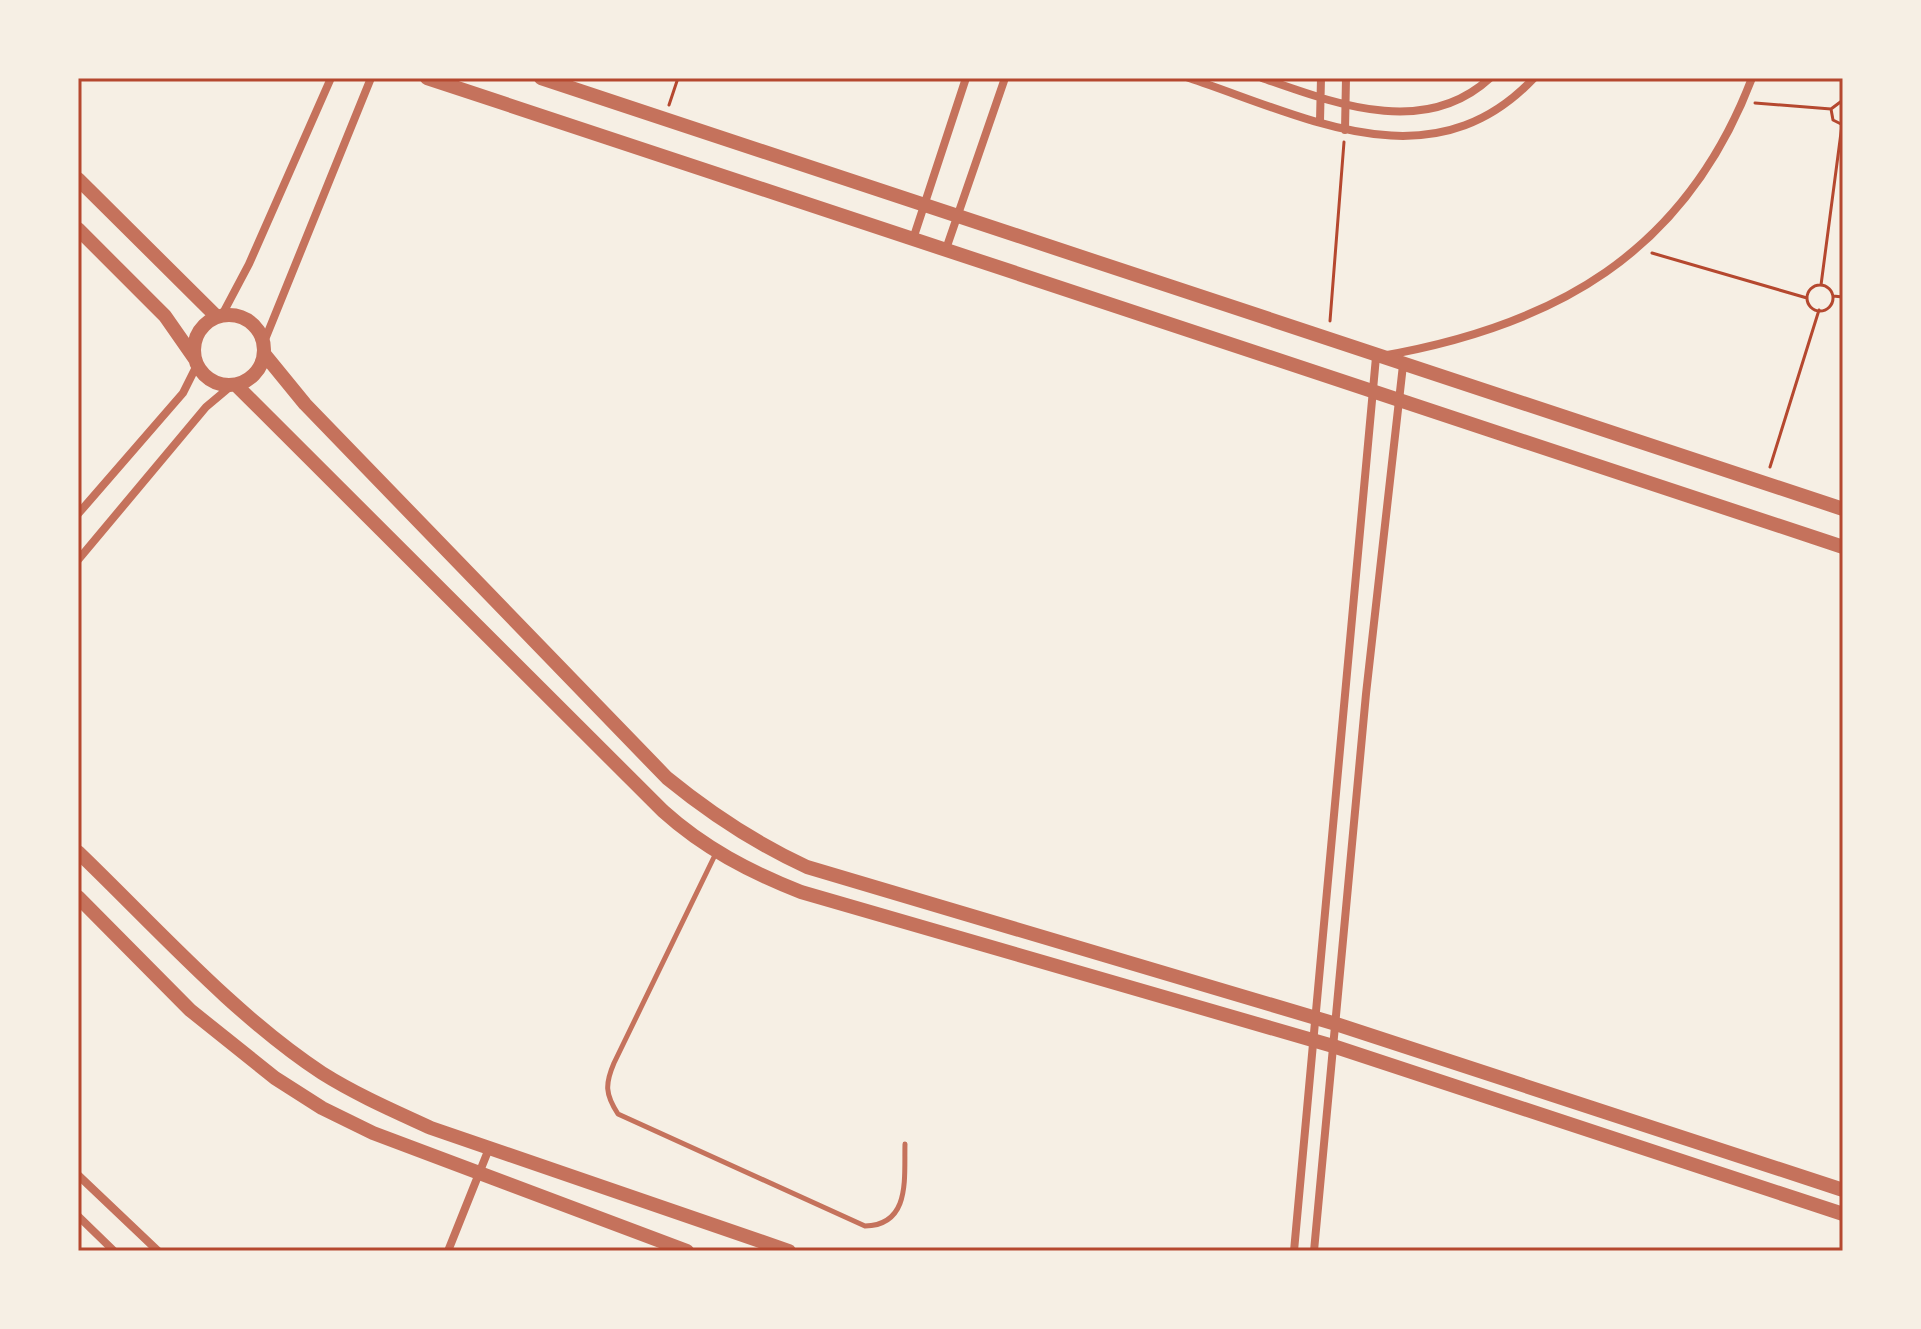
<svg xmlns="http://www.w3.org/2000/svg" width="1921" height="1329" font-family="'Space Grotesk',sans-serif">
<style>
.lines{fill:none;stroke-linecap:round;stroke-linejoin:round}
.path{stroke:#b5482f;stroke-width:3}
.service{stroke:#c5725c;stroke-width:5}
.minor{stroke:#c5725c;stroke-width:8}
.tertiary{stroke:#c5725c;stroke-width:14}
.neatline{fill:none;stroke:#b5482f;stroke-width:3}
</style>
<rect width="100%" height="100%" fill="#f6efe4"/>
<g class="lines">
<path class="path" d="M1843 100 1831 109 1833 120 1843 125
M1755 103 1831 109
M669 105 678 78
M1652 253 1807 298
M1821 285 1842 125
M1807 298a13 13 0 1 1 26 0a13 13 0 1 1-26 0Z
M1833 296 1843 297
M1330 321 1344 142
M1770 467 1819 310"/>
<path class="service" d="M716 853 614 1063C605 1084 605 1094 618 1114L865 1226C911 1225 904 1178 905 1144"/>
<path class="minor" d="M1189 78C1306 117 1432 186 1534 78
M1262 78C1334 103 1424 139 1490 78
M1320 121 1321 78
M1345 130 1346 78
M913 239 966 78
M946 249 1005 78
M222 315 249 264 331 78
M264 342 371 78
M78 514 183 393 197 365
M78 560 206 407 231 386
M78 1175 158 1251
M78 1216 114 1251
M448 1251 490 1146
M1294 1251 1376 357C1554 327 1685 254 1752 78
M1314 1251 1366 694 1403 365"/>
<path class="tertiary" d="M427 78 1843 547
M541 78 1843 509
M78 179 217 317
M78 229 165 316 195 359
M194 350a35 35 0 1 1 70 0a35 35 0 1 1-70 0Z
M265 355 305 404 667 778C711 814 755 843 807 867L1336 1024 1843 1190
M236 385 663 811C704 848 750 872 801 892L1333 1046 1843 1214
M78 852C154 925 235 1016 322 1073 357 1095 394 1111 431 1128L789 1251
M78 897 190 1010 275 1078 322 1108 373 1133 687 1251"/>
</g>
<rect width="1921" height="1329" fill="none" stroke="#f6efe4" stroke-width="160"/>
<rect x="80" y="80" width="1761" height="1169" class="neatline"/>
</svg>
